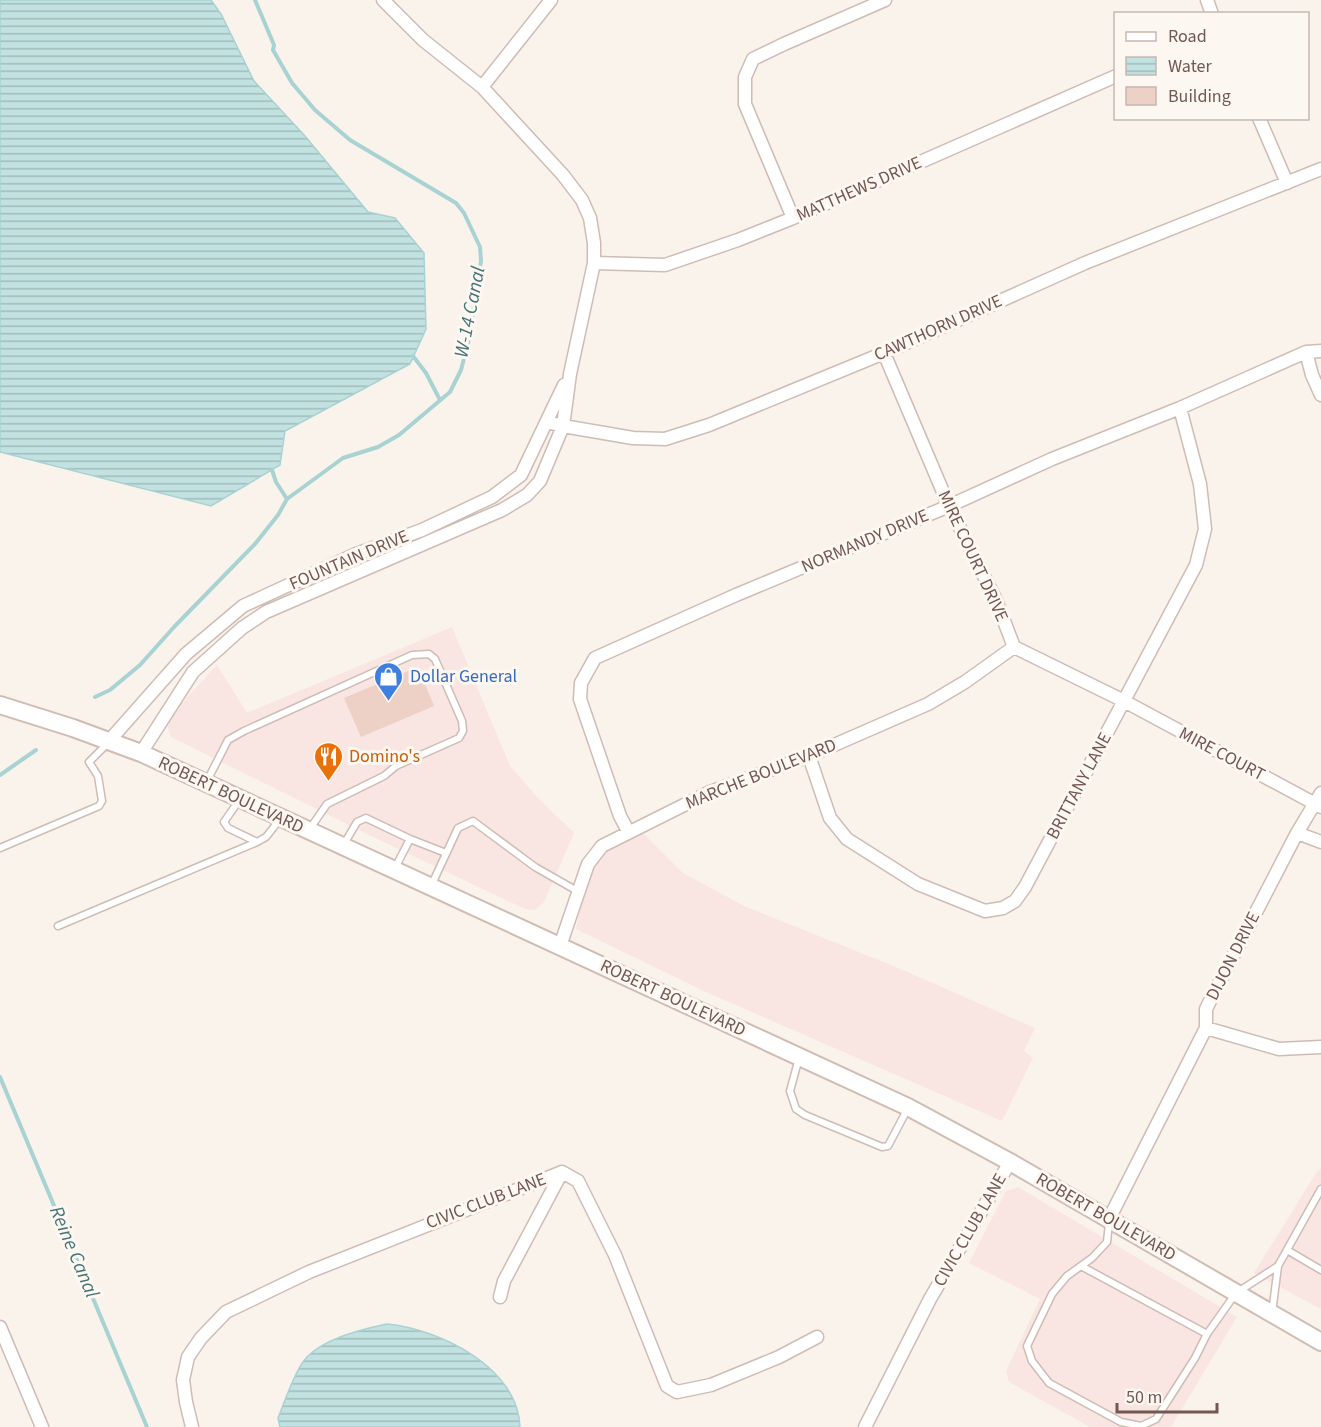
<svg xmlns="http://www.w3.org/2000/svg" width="1321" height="1427" font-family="'Source Sans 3',sans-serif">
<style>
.commercial{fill:#f9e5e1}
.water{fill:url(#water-rules);stroke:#a9d2d3;stroke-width:1.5}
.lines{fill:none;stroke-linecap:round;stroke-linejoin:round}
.stream{stroke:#a9d2d3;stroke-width:4}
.building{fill:#edd0c6}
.lane-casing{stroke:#cebcb5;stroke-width:9}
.street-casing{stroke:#cebcb5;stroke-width:15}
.secondary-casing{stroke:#d0bcb3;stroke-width:20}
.lane{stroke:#fff;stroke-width:6}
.street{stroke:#fff;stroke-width:12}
.secondary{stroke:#fff;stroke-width:16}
.labels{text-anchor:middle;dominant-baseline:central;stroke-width:6;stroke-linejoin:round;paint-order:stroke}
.street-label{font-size:18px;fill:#735851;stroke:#fdf7f2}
.shop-label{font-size:18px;fill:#366cbe;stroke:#fdf7f2;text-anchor:start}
.food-label{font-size:18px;fill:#c56008;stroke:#fdf7f2;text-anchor:start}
.water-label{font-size:20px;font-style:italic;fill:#467476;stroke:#fdf7f2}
</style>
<defs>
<pattern id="water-rules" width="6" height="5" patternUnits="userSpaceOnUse" patternTransform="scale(1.5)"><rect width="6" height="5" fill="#c2e2e2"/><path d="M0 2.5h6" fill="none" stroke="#a2baba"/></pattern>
</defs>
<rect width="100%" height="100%" fill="#faf3eb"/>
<path class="commercial" d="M452 627 510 766 536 796 574 833 544 902 535 910 525 909 369 835 171 737 168 728 170 716 217 665 247 713Z
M644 834 683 873 744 906 896 967 1035 1028 1024 1051 1033 1058 1002 1121 706 992 576 929 581 904 593 869 605 852 633 836Z
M1321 1169V1309L1254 1273 1318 1170Z
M1018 1187 1237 1317 1171 1427H1090L1009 1382 1006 1371 1040 1299 969 1263 1006 1191Z"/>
<path class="water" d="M0 0H211L221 14 254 81 305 136 368 212 395 218 424 253 426 329 410 364 285 431 280 465 211 506 0 452Z
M387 1324C439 1329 518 1367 520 1427H280L278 1418C285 1401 293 1376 303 1362 319 1339 362 1329 387 1324Z"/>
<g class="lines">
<path class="stream" d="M413 356 426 373 440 400
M272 470 276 482 287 499
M95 697 110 690 140 665 174 627 255 544 278 515 287 499 343 458 378 447 399 435 450 392 461 370 468 343 481 261 480 247 464 213 456 203 350 140 315 110 292 83 273 50 274 45 255 0
M0 775 36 750
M0 1077 147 1427"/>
</g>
<path class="building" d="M418 667 434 706 361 737 344 698Z"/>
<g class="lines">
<defs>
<path id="lane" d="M207 781 228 740 244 731 412 655 429 654 435 659 462 721 463 731 459 738 396 766 384 776 327 804 309 830
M240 799 224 822 228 828 257 842
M344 844 357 822 366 818 410 839 446 853
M0 848 99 806 102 801 98 776 89 762 107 744
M395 868 410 839
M432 884 458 828 473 821 535 867 579 892
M58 926 257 842 266 837 281 818
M799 1058 790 1091 796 1109 805 1115 882 1147 888 1146 908 1108
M1109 1223 1107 1242 1092 1258 1067 1276 1052 1294 1027 1346 1032 1361 1049 1383 1121 1422 1141 1426 1156 1419 1195 1358 1207 1334 1236 1293 1278 1266 1272 1313
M1287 1250 1321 1270
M1081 1266 1207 1334
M1278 1266 1321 1189"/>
<path id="street" d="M1207 0 1212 14
M482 87 551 0
M1259 118 1287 183
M793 218 745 104V77L753 59 784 44 885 0
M594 263 665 265 738 240 793 218 1116 76
M1306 352 1312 375 1321 395
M884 353 949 506 996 600 1014 647 1124 701 1321 807
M547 422 563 426 633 438 665 439 709 425 884 353 1085 263 1321 169
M109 741 186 654 243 606 356 554 422 530 492 497 521 475 564 385
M141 753 193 672 242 628 266 612 502 510 527 495 540 481 563 426 570 374 594 263V243L590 218 582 200 563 175 482 87 423 40 383 0
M809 756 830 818 847 839 918 884 985 911 1003 908 1015 901 1025 887 1196 565 1205 529 1200 484 1180 408
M628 831 620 816 580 699 581 683 595 658 736 595 949 506 1052 459 1180 408 1306 352 1321 351
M1297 833 1321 842
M560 946 588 864 602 846 710 792 809 756 928 704 965 682 1014 647
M1206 1028 1279 1049 1321 1047
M1109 1219 1206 1028V1009L1215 991 1297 833 1321 793
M500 1297 504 1281 562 1172
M0 1327 42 1427
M192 1427 186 1402 183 1380 188 1357 201 1338 226 1312 309 1272 562 1172 578 1181 615 1255 667 1386 677 1392 711 1385 779 1357 817 1337
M865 1427 930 1299 1010 1162"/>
<path id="secondary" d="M0 705 73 728 141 753 908 1107 1010 1162 1321 1342"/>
</defs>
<use href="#lane" class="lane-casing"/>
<use href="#street" class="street-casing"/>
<use href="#secondary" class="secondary-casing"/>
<use href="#lane" class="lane"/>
<use href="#street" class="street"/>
<use href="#secondary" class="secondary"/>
</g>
<defs>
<symbol id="shop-pin" viewBox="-11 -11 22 30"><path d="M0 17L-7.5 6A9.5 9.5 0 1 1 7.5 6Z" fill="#3f7fe0" stroke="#fdf7f2"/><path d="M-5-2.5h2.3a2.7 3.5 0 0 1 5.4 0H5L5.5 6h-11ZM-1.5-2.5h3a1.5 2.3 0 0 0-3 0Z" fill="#fff"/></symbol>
<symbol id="restaurant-pin" viewBox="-11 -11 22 30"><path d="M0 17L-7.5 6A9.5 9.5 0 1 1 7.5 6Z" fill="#e8710a" stroke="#fdf7f2"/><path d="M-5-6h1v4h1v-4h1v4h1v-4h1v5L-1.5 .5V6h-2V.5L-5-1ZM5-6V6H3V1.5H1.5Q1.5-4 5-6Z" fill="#fff"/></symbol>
</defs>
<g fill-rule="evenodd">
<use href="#shop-pin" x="372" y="660" width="33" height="45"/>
<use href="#restaurant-pin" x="312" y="740" width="33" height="45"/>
</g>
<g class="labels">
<g class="street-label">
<text transform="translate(859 189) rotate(-24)">MATTHEWS DRIVE</text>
<text transform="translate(938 328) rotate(-24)">CAWTHORN DRIVE</text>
<text transform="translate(865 541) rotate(-23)">NORMANDY DRIVE</text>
<text transform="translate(973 556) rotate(65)">MIRE COURT DRIVE</text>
<text transform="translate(349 560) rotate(-23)">FOUNTAIN DRIVE</text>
<text transform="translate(1222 754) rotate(28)">MIRE COURT</text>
<text transform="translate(761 774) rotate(-22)">MARCHE BOULEVARD</text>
<text transform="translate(1079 786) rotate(-62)">BRITTANY LANE</text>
<text transform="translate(231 795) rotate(25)">ROBERT BOULEVARD</text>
<text transform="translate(1233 956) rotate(-63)">DIJON DRIVE</text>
<text transform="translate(673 998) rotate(25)">ROBERT BOULEVARD</text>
<text transform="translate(486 1201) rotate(-21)">CIVIC CLUB LANE</text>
<text transform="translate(1106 1217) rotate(30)">ROBERT BOULEVARD</text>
<text transform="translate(970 1230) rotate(-60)">CIVIC CLUB LANE</text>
</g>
<g class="shop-label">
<text x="410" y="676">Dollar General</text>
</g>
<g class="food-label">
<text x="349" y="756">Domino's</text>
</g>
<g class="water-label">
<text transform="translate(470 312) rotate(-79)">W-14 Canal</text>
<text transform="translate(74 1252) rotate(67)">Reine Canal</text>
</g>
</g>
<rect x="1114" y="12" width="195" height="108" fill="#fdf7f2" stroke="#c6b7b2" stroke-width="1.5"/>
<rect x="1126" y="32" width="30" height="9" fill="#ffffff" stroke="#c6b7b2" stroke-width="1.5"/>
<text x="1168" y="42" font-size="18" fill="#735851">Road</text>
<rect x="1126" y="57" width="30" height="18" fill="url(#water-rules)" stroke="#c6b7b2" stroke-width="1.5"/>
<text x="1168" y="72" font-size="18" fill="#735851">Water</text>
<rect x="1126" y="87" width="30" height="18" fill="#edd0c6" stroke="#c6b7b2" stroke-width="1.5"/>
<text x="1168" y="102" font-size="18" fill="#735851">Building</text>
<path d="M1117 1403v9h100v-9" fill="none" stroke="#735851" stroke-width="3"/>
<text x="1126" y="1403" font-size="18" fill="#735851" stroke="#fdf7f2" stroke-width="4.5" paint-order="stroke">50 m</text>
</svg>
